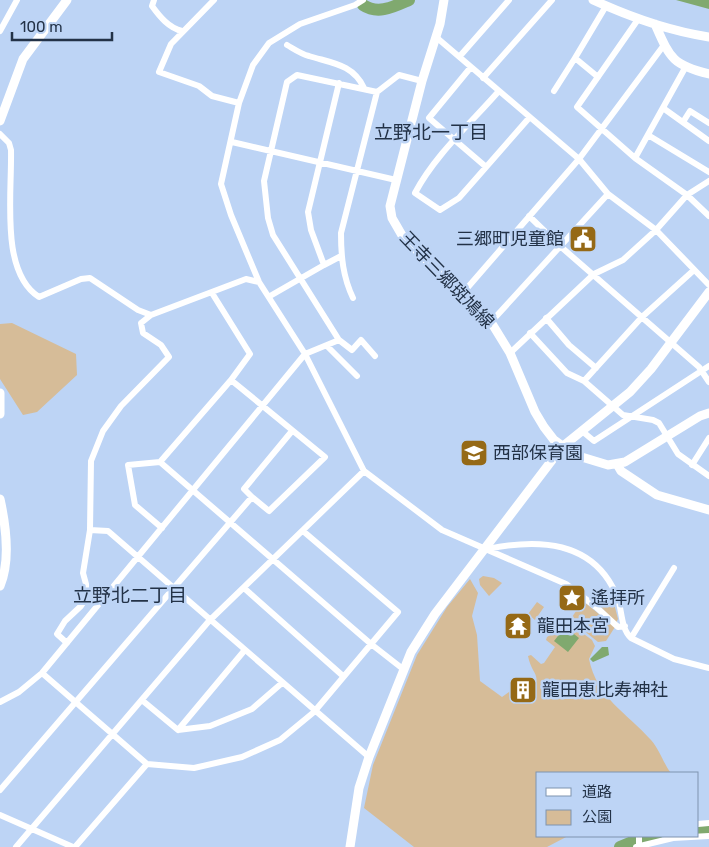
<svg xmlns="http://www.w3.org/2000/svg" width="709" height="847" font-family="Rubik,'Noto Sans JP',sans-serif">
<style>
.green{fill:#d6bc98}
.water{fill:#80a96f}
.lines{fill:none;stroke-linecap:round;stroke-linejoin:round}
.river{stroke:#80a96f;stroke-width:12}
.street{stroke:#fff;stroke-width:6}
.secondary{stroke:#fff;stroke-width:9}
.labels{text-anchor:middle;dominant-baseline:central;stroke-width:5;stroke-linejoin:round;paint-order:stroke}
.poi-label{font-size:18px;fill:#233247;stroke:#bdd4f5;text-anchor:start}
.street-label{font-size:18px;fill:#233247;stroke:#bdd4f5}
.neighbourhood-label{font-size:19px;fill:#233247;stroke:#bdd4f5}
</style>
<rect width="100%" height="100%" fill="#bdd4f5"/>
<path class="green" d="M12 323 76 354 77 375 37 412 23 415 0 379V324Z
M483 576 494 578 502 583 489 596 480 585 479 579Z
M470 579 478 593 472 616 477 635 480 681 502 697 513 689 528 696C545 674 532 677 528 656L531 655 541 664 544 663 555 647 546 640 547 637 569 623 592 640 595 646 589 659C597 698 626 712 651 740 660 750 663 763 671 773H538V836H568L547 847H414L364 808 373 765 417 655 447 607Z
M611 592 618 619 616 623 601 607Z
M583 601 615 627 606 641 598 642 573 622 572 617Z
M537 602 544 607 535 620 528 614Z"/>
<path class="water" d="M676 0H709V9Z
M565 627 579 638 568 652 554 641Z
M602 647H608L609 655 593 662 590 659Z"/>
<g class="lines">
<path class="river" d="M363 5C378 15 393 7 409 0
M698 831 709 830
M620 847 644 837 656 836"/>
<path class="street" d="M154 0 152 6C160 17 169 28 182 31
M214 0 171 44 159 72 199 86 212 96 239 103
M363 0 355 5 300 24 269 43 253 65 239 103 221 184 231 215 259 282 305 354 364 471 442 530 566 584 596 607 618 627 625 626
M639 18 577 107 635 158 687 195 709 216
M0 31 17 0
M436 37 579 159 608 194 656 230 709 285
M287 45C294 49 301 54 309 56 331 63 353 64 364 88
M460 56 509 0
M471 67 429 118 485 166
M598 77 575 58 606 6
M483 78 552 0
M554 91 575 58
M498 92C470 124 435 155 415 193L440 210 459 198 529 118
M663 108 709 141
M683 122 690 111 709 123
M0 134 9 143 11 150C12 196 0 272 39 297L81 279 90 278 138 310 151 315
M648 135 709 172
M232 142 396 180
M635 158 685 68
M529 216 560 246 699 367 709 382
M324 265 341 256
M462 294 579 159 664 45
M270 296 324 265 311 230 308 212 339 83
M353 298C343 277 341 257 341 233L377 92
M546 318 569 345 596 368
M491 322 608 194
M530 333 567 373 584 381 623 415 653 420 659 423 678 454 709 476
M339 340 352 350 361 340 375 356
M327 346 357 376
M510 353 594 274 623 260 656 230 687 195 709 181
M584 381 642 317 694 270
M582 431 594 441 709 366
M160 462 371 644 403 669
M692 465 709 438
M252 497 244 489 292 431
M162 528 135 505 128 465 160 462 231 380 250 354 212 293
M90 530 108 531 369 757
M488 549C540 538 596 541 618 599 622 611 621 629 631 638L674 659 709 668
M244 588 343 676
M631 638 674 568
M67 643 57 634 65 621 81 606 86 598V584L83 573 90 530 91 461 103 431 121 406 169 357 161 345 143 333 141 323 151 315 246 279 259 282
M42 673 147 764 75 847
M143 701 178 730 210 726 252 709 282 683
M0 702 19 692 42 673 305 354 339 340 273 235 268 218 264 181 287 82 297 75 377 92 399 75 422 81
M178 730 244 651
M147 764 194 768 242 757 280 740 314 712 398 612 303 531
M0 790 252 497 269 511 325 457 231 380
M0 815 73 847
M698 824 709 823
M639 836V847
M16 847 209 621 364 471
M636 847 673 838 709 836"/>
<path class="secondary" d="M444 0 440 24 422 81 390 206 392 218 403 237 491 322 510 353 535 412 544 427 554 440 575 455 608 465 625 462 700 416 709 413
M593 0C630 17 669 31 709 37
M655 24C670 58 672 65 709 74
M0 121 23 59 67 0
M0 393V414
M617 464 621 471 657 495 709 510
M0 499C6 526 11 560 0 586
M350 847 359 788 369 757 411 652 435 614 562 447 630 392 651 369 709 292"/>
</g>
<defs>
<symbol id="civic-square" viewBox="-11 -11 22 22"><rect x="-9" y="-9" width="18" height="18" rx="4" fill="#956916" stroke="#bdd4f5"/><path d="M-.6-6.5H3V-4.5H.6V-3L4-1V1h2V6H-6V1h2V-1L-.6-3ZM-1.2 2.5V6h2.4V2.5Z" fill="#fff"/></symbol>
<symbol id="school-square" viewBox="-11 -11 22 22"><rect x="-9" y="-9" width="18" height="18" rx="4" fill="#956916" stroke="#bdd4f5"/><path d="M0-5L7-2L0 1L-7-2ZM-4 1L0 2.5L4 1V4Q0 6-4 4Z" fill="#fff"/></symbol>
<symbol id="sight-square" viewBox="-11 -11 22 22"><rect x="-9" y="-9" width="18" height="18" rx="4" fill="#956916" stroke="#bdd4f5"/><path d="M0-6L1.8-2.2L6-1.7L2.9 1.2L3.7 5.4L0 3.3L-3.7 5.4L-2.9 1.2L-6-1.7L-1.8-2.2Z" fill="#fff"/></symbol>
<symbol id="temple-square" viewBox="-11 -11 22 22"><rect x="-9" y="-9" width="18" height="18" rx="4" fill="#956916" stroke="#bdd4f5"/><path d="M0-6L5-2H3V0L6.5 2.5H4V6H1.5V3h-3V6H-4V2.5H-6.5L-3 0V-2H-5Z" fill="#fff"/></symbol>
<symbol id="building-square" viewBox="-11 -11 22 22"><rect x="-9" y="-9" width="18" height="18" rx="4" fill="#956916" stroke="#bdd4f5"/><path d="M-4-6H4V6H1V3H-1V6H-4ZM-2.5-4.3h1.7v1.8h-1.7ZM.8-4.3h1.7v1.8H.8ZM-2.5-1h1.7V.8h-1.7ZM.8-1h1.7V.8H.8Z" fill="#fff"/></symbol>
</defs>
<g fill-rule="evenodd">
<use href="#civic-square" x="567" y="223" width="32" height="32"/>
<use href="#school-square" x="458" y="437" width="32" height="32"/>
<use href="#sight-square" x="556" y="582" width="32" height="32"/>
<use href="#temple-square" x="502" y="610" width="32" height="32"/>
<use href="#building-square" x="507" y="674" width="32" height="32"/>
</g>
<g class="labels">
<g class="poi-label">
<text x="564" y="239" text-anchor="end">三郷町児童館</text>
<text x="493" y="453">西部保育園</text>
<text x="591" y="598">遙拝所</text>
<text x="537" y="626">龍田本宮</text>
<text x="542" y="690">龍田恵比寿神社</text>
</g>
<g class="street-label">
<text transform="translate(447 280) rotate(46)">王寺三郷斑鳩線</text>
</g>
<g class="neighbourhood-label">
<text x="431" y="132">立野北一丁目</text>
<text x="130" y="595">立野北二丁目</text>
</g>
</g>
<rect x="536" y="772" width="162" height="65" fill="#bdd4f5" stroke="#7f93af"/>
<rect x="546" y="788" width="25" height="8" fill="#ffffff" stroke="#7f93af"/>
<text x="582" y="797" font-size="15" fill="#233247">道路</text>
<rect x="546" y="810" width="25" height="15" fill="#d6bc98" stroke="#7f93af"/>
<text x="582" y="822" font-size="15" fill="#233247">公園</text>
<path d="M12 32v8h100v-8" fill="none" stroke="#233247" stroke-width="2.5"/>
<text x="20" y="32" font-size="15" fill="#233247" stroke="#bdd4f5" stroke-width="4" paint-order="stroke">100 m</text>
</svg>
